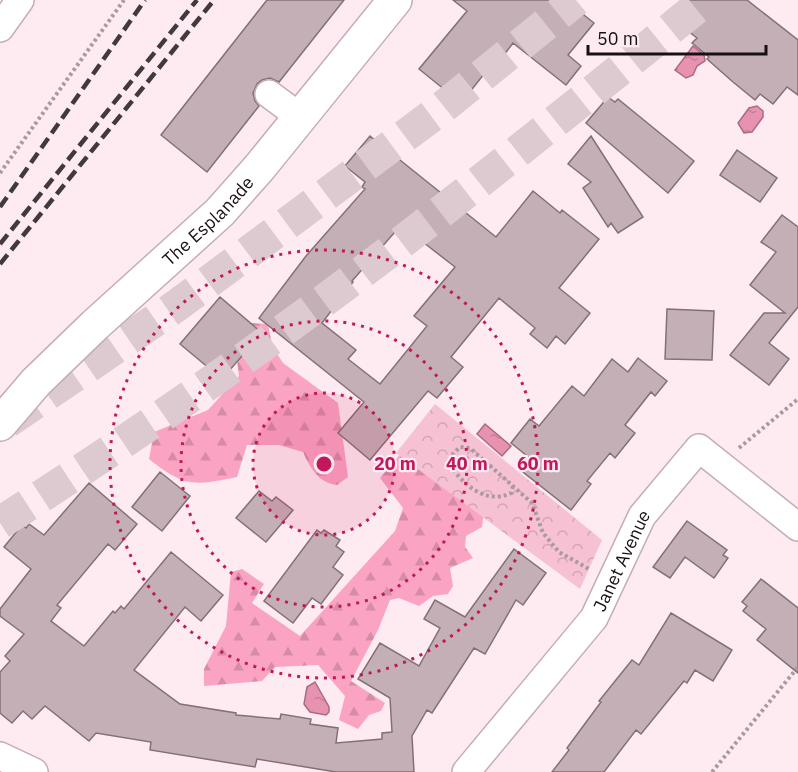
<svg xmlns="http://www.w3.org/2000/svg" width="798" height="772" font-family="'IBM Plex Sans',sans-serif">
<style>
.forest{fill:url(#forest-firs)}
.park{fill:url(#park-crowns)}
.water{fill:url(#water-ripples);stroke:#aa6b82;stroke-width:1.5}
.building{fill:#c5afb6;stroke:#837076;stroke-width:1.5;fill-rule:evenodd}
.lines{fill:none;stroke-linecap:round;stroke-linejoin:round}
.highway-tunnel{stroke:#dccad0;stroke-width:33;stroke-dasharray:33 16;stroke-linecap:butt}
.minor-casing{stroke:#c4aeb5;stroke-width:30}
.major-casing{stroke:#c4aeb5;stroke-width:36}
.path{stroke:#a99a9e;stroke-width:4;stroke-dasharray:3 3;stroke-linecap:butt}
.minor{stroke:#fff;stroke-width:27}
.major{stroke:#fff;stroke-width:33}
.rail{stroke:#42393c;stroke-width:4.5;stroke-dasharray:12 6;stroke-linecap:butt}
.ring{fill:none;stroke:#c2185b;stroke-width:3;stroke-dasharray:3 6}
.labels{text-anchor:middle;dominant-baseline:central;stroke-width:4.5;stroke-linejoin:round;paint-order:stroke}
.street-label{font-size:18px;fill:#181113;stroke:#feebf1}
.centre{fill:#c2185b;stroke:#feebf1;stroke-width:3}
.ring-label{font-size:18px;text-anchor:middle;font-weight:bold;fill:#c2185b;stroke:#feebf1;stroke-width:4.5;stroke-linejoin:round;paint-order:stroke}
</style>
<defs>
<pattern id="forest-firs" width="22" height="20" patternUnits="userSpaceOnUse" patternTransform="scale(1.5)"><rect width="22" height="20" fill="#faa3c2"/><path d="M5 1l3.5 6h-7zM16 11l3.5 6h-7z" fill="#d68ba6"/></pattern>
<pattern id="park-crowns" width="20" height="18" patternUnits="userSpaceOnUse" patternTransform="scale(1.5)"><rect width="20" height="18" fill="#f6c1d3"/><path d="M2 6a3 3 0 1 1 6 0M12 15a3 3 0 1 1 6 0" fill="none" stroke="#d2a5b4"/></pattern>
<pattern id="water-ripples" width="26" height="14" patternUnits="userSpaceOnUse" patternTransform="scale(1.5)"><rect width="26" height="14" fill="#e892b1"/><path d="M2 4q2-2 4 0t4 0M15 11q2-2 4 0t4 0" fill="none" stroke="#c67d97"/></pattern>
</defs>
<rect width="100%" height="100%" fill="#feebf1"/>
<path class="forest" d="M252 323 268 324 272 346 283 363 338 403 348 477 337 485C318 483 310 467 303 452L279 445H247L237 477C194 486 184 487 149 459L154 432 208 410 239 376 236 353 242 329Z
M431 418 485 502 482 527 466 536 465 547 473 558 450 568 453 586 448 594 433 596 419 606 399 598 390 600 378 630 351 681 385 703 381 711 369 715 358 729 339 720 345 696 318 665 275 667 262 681 204 686V669L226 626 231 572 242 569 264 584 252 603 300 636 395 531 403 508 380 478Z"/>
<path class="park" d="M435 404 602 540 580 589 396 453Z"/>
<path class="water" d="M693 46 704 55 705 61 697 66 693 75 686 78 675 70Z
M757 106 763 111V117L752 132 744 133 738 123 749 108Z
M485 424 511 446 502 456 477 434Z
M315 682 329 707V712L326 715 310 712 304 704 307 687Z"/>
<path class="building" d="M267 0H344L279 82 270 78 262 80 257 84 253 93 255 101 259 106 207 172 161 135Z
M453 0H565L594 23 568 55 581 66 566 85 513 43 503 56 500 54 461 103 419 69 467 11Z
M682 0H747L798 40V95L787 87 773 104 760 94 755 100 733 82 707 59 709 57 692 43 697 38 670 17Z
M608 97 615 102 618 99 694 161 668 193 586 123Z
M370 136 496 237 533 191 560 213 562 210 599 239 559 288 590 313 565 344 556 336 547 348 530 334 535 328 499 298 451 357 463 367 437 398 428 391 370 460 338 433 364 402 259 318 306 256 365 189 362 187 365 182 345 166ZM401 225 455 267 414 316 427 326 380 384 348 359 356 350 322 323 353 282 352 281Z
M591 136 643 217 618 233 611 223 608 227 583 188 591 182 568 164Z
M737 150 777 178 760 202 720 175Z
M782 215 798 227V307L769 343 789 359 769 385 730 355 764 313H785L750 285 776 252 761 242Z
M220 297 262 333 222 379 180 344Z
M667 309 714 311 712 360 665 359Z
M638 358 667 381 655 396 651 392 625 425 635 433 615 458 610 453 587 481 591 484 571 510 523 472 532 460 511 443 530 419 539 426 572 386 584 396 612 359 628 372Z
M160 472 190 496 162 531 132 507Z
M89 483 137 524 115 550 108 544 57 605 61 608 51 621 84 646 113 611 115 613 121 606 124 609 171 552 223 595 201 621 185 607 134 670 180 704 236 713V715L280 719 281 714 311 719 310 724 338 728 336 743 382 739V733L392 732 390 698 358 679 380 643 419 666 440 628 424 619 435 600 465 617 514 549 546 573 523 605 516 600 485 654 474 648 432 713 427 710 412 736 414 772H336L257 759 255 767 150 750 151 742 96 733 89 741 45 706 32 719 23 711 12 723 0 713V672L10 661 5 656 24 634 0 616V609L31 569 4 547 22 525 26 528 29 524 44 535Z
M259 491 272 501 276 497 293 510 266 542 236 518Z
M687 521 727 550 723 555 728 558 714 578 685 557 670 578 653 567Z
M317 530 321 533 324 530 340 540 336 546 344 552 333 567 343 575 321 604 312 598 293 623 264 601Z
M761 579 798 608V673L757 640 766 629 743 611 747 606 742 602Z
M671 613 732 650 713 681 695 670 687 683 684 681 641 734 636 730 604 772H552L569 750 567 748 601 702 599 701 632 660 639 665Z"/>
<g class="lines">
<path class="highway-tunnel" d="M7 422 176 306 433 115 576 0
M0 523C101 458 202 390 299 319 439 217 572 108 706 0"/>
<defs>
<g id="minor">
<path d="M0 28 20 0"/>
<path d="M269 94 300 117"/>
<path d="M0 756 34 772"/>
<path id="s1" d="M466 772 594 618 642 516 699 448 798 527"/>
</g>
<g id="major">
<path id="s2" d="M0 424 36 382 95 325 220 212 259 168 395 0"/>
</g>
</defs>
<use href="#minor" class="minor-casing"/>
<use href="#major" class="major-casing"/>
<path class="path" d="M0 173 124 0
M739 448 798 399
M513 486 511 493C487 505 463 485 451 466L453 454 460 447 470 448 532 503 543 533 559 552 589 569
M712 772 798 667"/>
<use href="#minor" class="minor"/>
<use href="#major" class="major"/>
<path class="rail" d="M0 207 145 0
M0 244 197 0
M0 264 214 0"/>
</g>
<circle cx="324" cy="464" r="71" fill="#c2185b" fill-opacity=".12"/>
<g class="ring">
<circle cx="324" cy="464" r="71"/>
<circle cx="324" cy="464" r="143"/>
<circle cx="324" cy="464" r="214"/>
</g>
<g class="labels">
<g class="street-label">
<text stroke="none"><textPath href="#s2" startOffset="291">The Esplanade</textPath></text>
<text stroke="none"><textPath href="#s1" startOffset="264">Janet Avenue</textPath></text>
</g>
</g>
<circle cx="324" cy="464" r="9" class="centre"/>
<g class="ring-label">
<text x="395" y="470">20 m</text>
<text x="467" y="470">40 m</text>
<text x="538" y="470">60 m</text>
</g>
<path d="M588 45v9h178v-9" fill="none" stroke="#181113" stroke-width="3"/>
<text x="597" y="45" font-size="18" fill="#181113" stroke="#feebf1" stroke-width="4.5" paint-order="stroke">50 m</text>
</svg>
